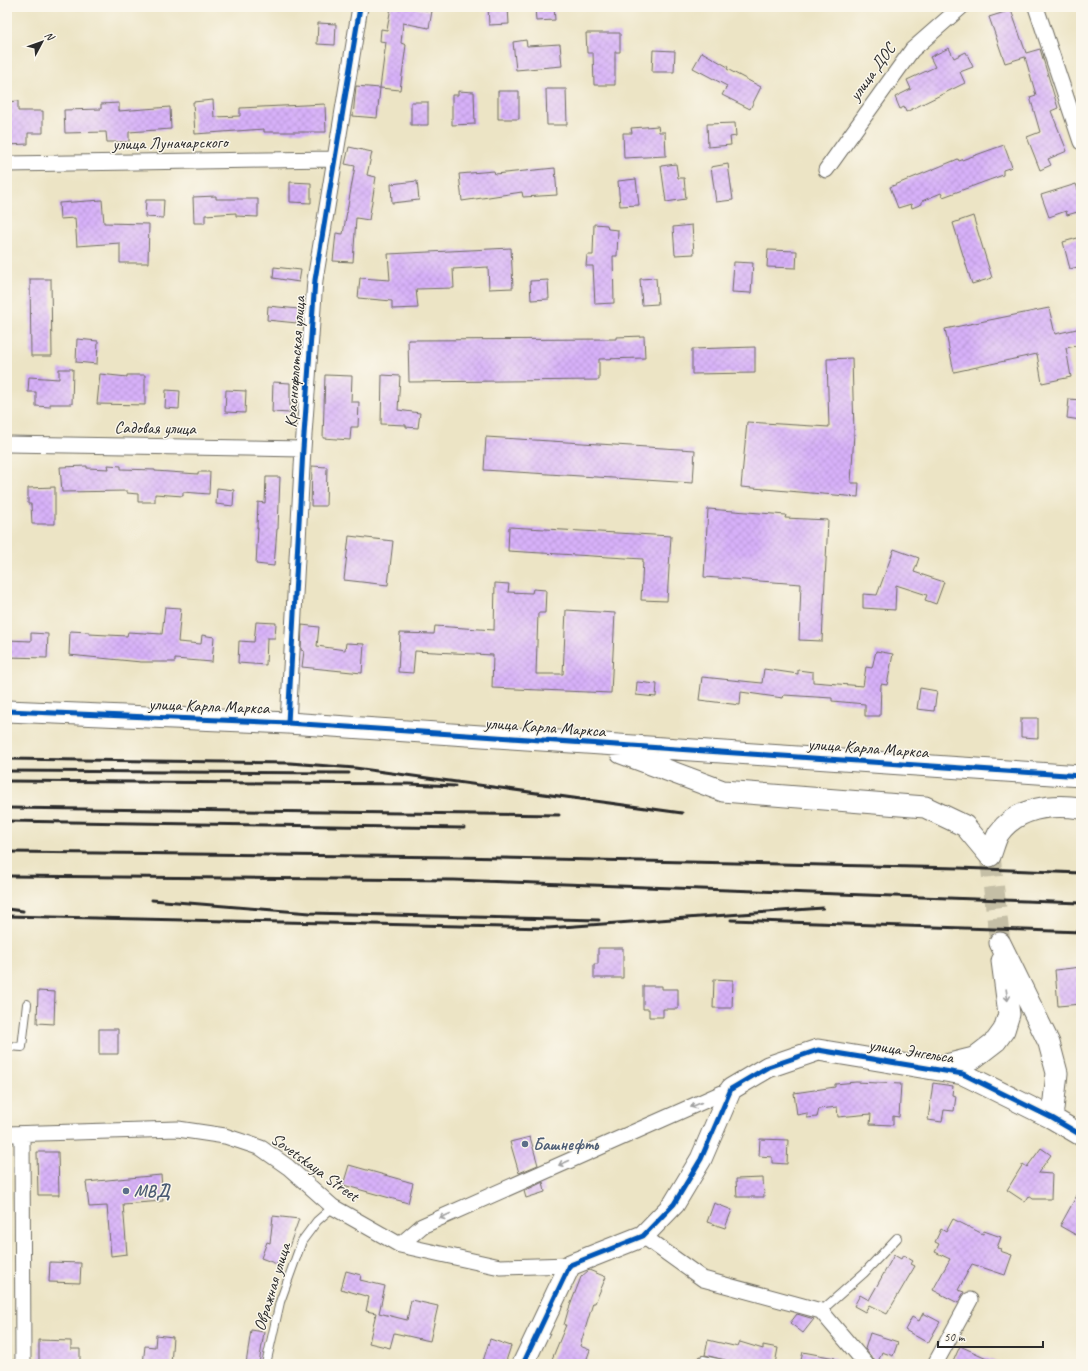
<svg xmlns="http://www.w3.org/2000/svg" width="1088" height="1371" font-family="Caveat,sans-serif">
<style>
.building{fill:url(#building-cross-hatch)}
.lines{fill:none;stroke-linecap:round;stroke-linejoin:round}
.secondary-tunnel{stroke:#c5bfa6;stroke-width:21;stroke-dasharray:21 10;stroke-linecap:butt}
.lane-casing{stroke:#6f6c61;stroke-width:10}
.street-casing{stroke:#6f6c61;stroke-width:17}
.secondary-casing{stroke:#6f6c61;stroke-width:23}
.lane{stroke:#fff;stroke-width:8}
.street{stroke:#fff;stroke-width:15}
.secondary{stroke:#fff;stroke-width:21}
.rail{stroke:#2b2b2b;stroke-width:3}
.cycleway-casing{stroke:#fbf7ec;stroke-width:8}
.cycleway{stroke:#0057b8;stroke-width:5}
.oneway{stroke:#a0a0a0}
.service-dot{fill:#5c6f8a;stroke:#fbf7ec;stroke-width:1.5}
.labels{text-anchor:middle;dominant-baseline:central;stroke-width:3;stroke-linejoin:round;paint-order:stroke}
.street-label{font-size:17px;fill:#2b2b2b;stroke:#fbf7ec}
.service-label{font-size:17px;font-weight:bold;fill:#4e5e75;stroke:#fbf7ec;text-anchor:start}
</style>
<defs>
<pattern id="building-cross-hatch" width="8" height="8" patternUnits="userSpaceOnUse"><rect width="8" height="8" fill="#d7b1f9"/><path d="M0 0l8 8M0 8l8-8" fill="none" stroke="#b998d6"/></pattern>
</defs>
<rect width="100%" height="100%" fill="#fbf7ec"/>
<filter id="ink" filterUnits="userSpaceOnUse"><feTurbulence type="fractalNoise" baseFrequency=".025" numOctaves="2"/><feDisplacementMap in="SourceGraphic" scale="8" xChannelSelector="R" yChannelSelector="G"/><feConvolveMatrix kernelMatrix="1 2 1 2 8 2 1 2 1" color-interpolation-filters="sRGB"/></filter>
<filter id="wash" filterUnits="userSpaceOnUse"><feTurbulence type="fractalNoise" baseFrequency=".012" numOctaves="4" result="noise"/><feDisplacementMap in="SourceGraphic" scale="16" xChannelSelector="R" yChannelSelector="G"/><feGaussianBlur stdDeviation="0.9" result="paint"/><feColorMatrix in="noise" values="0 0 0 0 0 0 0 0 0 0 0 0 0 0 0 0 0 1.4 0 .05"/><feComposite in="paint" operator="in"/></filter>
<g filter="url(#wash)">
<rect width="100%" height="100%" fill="#ece4c5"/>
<g id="blocks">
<path class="building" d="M391 7H409L432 11 429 28 403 23 401 43 406 45 400 90 380 88 386 42 380 41 381 29 387 30Z
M488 7H508L509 24 489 25Z
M535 7H554L555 20 536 21Z
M1011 10 1026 53 1040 49 1058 108 1051 111 1067 151 1048 159 1051 165 1040 170 1027 137 1040 132 1030 97 1036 95 1025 57 1005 63 989 17Z
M318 23 336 24 335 45 317 44Z
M586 33H620V52H615V85H594L593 53H587Z
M526 40 527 46 560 44 562 66 516 70 513 42Z
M949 48 954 58 966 52 973 67 960 72 965 83 906 112 904 107 900 109 895 97 911 89 907 80 935 67 930 57Z
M653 50 675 51 674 72H652Z
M702 52 728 67 727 69 761 87 750 109 722 95 727 86 693 68Z
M356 86 380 88 377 118 353 116Z
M546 89H566L567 125H547Z
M458 91 474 92 475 124 452 125V95H458Z
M498 91H519V119H498Z
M213 100 214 117 240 116V108L325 104 326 132H264V129L195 134 193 102Z
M18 101V111H43V133H28V144L7 145V102Z
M411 102H428V125H411Z
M119 103V111L170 107 171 129 129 132V142H107L106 132 65 133 64 110 101 109V104Z
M735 123 736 136 730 137 731 145 708 147 707 124Z
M658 126 659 132H665L666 156 624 158 623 133H632L631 128Z
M1004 145 1012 167 1003 170V175L943 197 941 193 922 201V204L912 208 911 204 898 208 890 187 958 159 959 161Z
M349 147 372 152 367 175 376 177 369 220 356 218 353 262 333 261 336 233 343 234 355 166 345 164Z
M676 164 678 178H684L686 199 666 202 661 166Z
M728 164 733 200 716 202 711 167Z
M555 168 557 195 523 197 522 192 462 201 459 174 494 171 495 174Z
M636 179 639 205 620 206 618 181Z
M417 181 419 200 392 203 391 184Z
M290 182 311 183V203L290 202Z
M1076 184 1081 198V211L1067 215 1066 211 1049 217 1041 195Z
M216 196V199H258V217L236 216V213L205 215V223H194L193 197Z
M102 200 104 223 149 224 148 263H120V243L77 246 75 218 60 219 59 203Z
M146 200H164L163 218 145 217Z
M973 216 992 278 972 284 953 223Z
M594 224 607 225 608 229 618 230 617 256H613L614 303 595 304 593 266H586L587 255H593Z
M692 225 694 254 675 255 673 227Z
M1081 237V266L1070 269 1063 242Z
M511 248 513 288 489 289 488 267 453 269 454 288 416 289 418 308 392 309V301L358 298 360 278 390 280 388 254Z
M768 250 797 251 796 268 767 267Z
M734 262 753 263 751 293 732 292Z
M274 267 301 270 299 282 273 278Z
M656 278 658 304 642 305 640 279Z
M30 279H51L52 356H31Z
M548 280 549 299 531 300 530 281Z
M268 306 299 309 297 323 267 320Z
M1049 308 1055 334 1081 328V345L1066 348 1071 377 1042 383 1037 354 954 372 945 329Z
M644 336 645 358 599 359V380L409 382 408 340 616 339V337Z
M77 339 98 341 97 364 76 362Z
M755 347V373L692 374V349Z
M852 358 854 433 851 483H859L858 497 741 487 747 422 829 427 827 359Z
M59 369H73L72 404H50V407L36 406V392H28L29 377 59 379Z
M100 374 127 377V375H145V405L97 404Z
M325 375 352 376 351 402H359L358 427H351L350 440 323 438Z
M382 375 400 376 398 410 420 413 418 428 406 427V425L381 424Z
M273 382 290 383V413L272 412Z
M166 390 180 391 179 409 165 408Z
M226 390 246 391 245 413 225 412Z
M1069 399 1081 400V420L1067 418Z
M486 437 695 450 693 483 484 470Z
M108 465 121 466V469L155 470V471L198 474V472H210L209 494 183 492V496L155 494V502H138V494L127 493V491L62 492 60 467 87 466V468L109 469Z
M312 466 327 467 326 506H311Z
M266 477H280L278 529H277L274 566 256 564 258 528H257L258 502 265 503Z
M55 487V524H32L31 504H28V488Z
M217 488 234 490 233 506 216 504Z
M708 509 786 515 785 518 828 520 822 641 799 640 801 584 704 577Z
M509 527 671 536 667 601 641 600 643 559 508 551Z
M349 536 393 541 388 585 344 580Z
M894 549 919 558 914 572 944 582 936 604 925 600 927 595 896 585 895 610 863 608V594L877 595Z
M495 583 509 584 508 592 532 593 533 589 546 590 545 613H538L536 674H563L566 610 615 613 611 693 492 688 493 655 415 651 413 673 398 672 400 633 434 634 435 626 494 630Z
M165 607 181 608 178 642 201 644 202 635 214 637 212 662 175 659V662H141L69 655 70 631 89 632V634L127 636 128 632 162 634Z
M256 622 276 623 275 638H267L266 665 238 663 239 641 254 642Z
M302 625 319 627 317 646 345 650 346 643 364 644 362 673 302 667 304 651 301 650Z
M31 633 48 634 47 658 7 657V640L31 641Z
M876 651 893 654 887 685 881 684 880 716H865V704L832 701V698L784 695 783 698 741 692 740 705 699 700 702 677 762 683 764 669 798 674V670L813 672V682L863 686 866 667 872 668Z
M637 682 657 684 656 697 636 695Z
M920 688 937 691 934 711 917 709Z
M1021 718H1038V738L1021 737Z
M598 948H623V978H594V964H598Z
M1081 967V1004L1058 1006 1055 970Z
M714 979 733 980 732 1008H713Z
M643 986H662V989H678V1009H663V1017H649V1009H643Z
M38 991 55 992 54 1024 37 1023Z
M99 1029H118V1054H99Z
M856 1082 901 1084 899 1117 893 1116V1125L870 1124 871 1114 838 1117 837 1107 819 1109 817 1117 807 1118V1113L797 1115 794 1093 835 1087V1084Z
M933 1083 953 1086 952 1095 956 1096 954 1111 944 1110 942 1122 928 1120Z
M530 1137 538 1165 519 1173 510 1142Z
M760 1139 788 1140 787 1164 772 1163V1157L759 1156Z
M1041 1148 1051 1155 1038 1173 1052 1174 1051 1199H1033L1029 1196 1025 1202 1007 1190 1023 1164 1027 1167Z
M37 1152H58L59 1195H38Z
M349 1165 413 1183 408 1203 343 1185Z
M161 1175 163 1201 123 1204 127 1254 111 1256 107 1206 89 1207 86 1182Z
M763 1178 764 1197H737L736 1179Z
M543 1182 545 1192 526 1198 524 1191Z
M1081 1188V1226L1076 1235 1060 1226Z
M714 1203 732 1210 725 1228 707 1222Z
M273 1216 299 1219 282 1266 261 1258 267 1242 270 1243Z
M953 1219 983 1234 984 1231 1001 1237 997 1248 1001 1249 1000 1251 1012 1255 1005 1275 972 1264 958 1290 964 1292 958 1303 933 1290 950 1259 935 1252 939 1244 935 1242 941 1229 946 1232Z
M894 1255 901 1259 903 1255 913 1261 911 1264 915 1266 887 1314 869 1305 865 1312 854 1306 860 1295 869 1300Z
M50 1262 81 1263 80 1283 49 1282Z
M589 1270 606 1277 595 1303H593L580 1346 590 1350 585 1364H550L566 1325H564L568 1311 581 1277Z
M346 1271 361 1275 360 1280 385 1286 379 1313 407 1320 411 1300 438 1306 430 1341 394 1333 390 1348 369 1343 376 1313 366 1311 369 1297 341 1289Z
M923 1313 940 1322 928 1343 905 1330 912 1317 919 1321Z
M797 1314 814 1319 803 1333 790 1323Z
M251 1330 264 1332 259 1364H246Z
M870 1333 898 1342 893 1356 882 1352 878 1362 874 1360 865 1349Z
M156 1335 173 1337 171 1364H143L145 1346 155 1347Z
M490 1339 511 1346 505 1364H482Z
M39 1340 71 1341V1349H80V1364L39 1363Z
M708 1340 738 1347 740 1342 763 1349V1345L778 1348 775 1364H740L705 1355Z
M960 1346 1000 1364H952Z
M803 1352 835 1358V1364H800Z"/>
</g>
</g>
<g filter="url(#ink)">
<use href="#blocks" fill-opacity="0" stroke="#6f6c61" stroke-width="1"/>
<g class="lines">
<path class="secondary-tunnel" d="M990 856 1000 943"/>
<defs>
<path id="lane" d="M7 1046 22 1047 27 1004
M821 1311 864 1273 897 1238
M266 1364 280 1302 302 1241 317 1221 333 1207
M698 1364 703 1360 722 1364"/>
<path id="street" d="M1036 7 1081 142
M7 164 334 159
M826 170 912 50 961 7
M7 444 303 449
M288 723 303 449 315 280 360 7
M7 1134 178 1129 225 1136 261 1148 288 1167 333 1207 400 1245 500 1267 570 1265
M22 1134 23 1364
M643 1236 703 1279 821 1311 866 1364
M400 1245 422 1226 731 1089
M935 1364 970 1300"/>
<path id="secondary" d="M7 711 288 723 1081 776
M621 753 723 791 925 807 965 826 990 856C993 849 995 839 999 833 1018 807 1052 804 1081 808
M1000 943 1049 1043 1057 1073 1052 1118
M938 1067 974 1058 996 1041 1004 1030 1009 1014 1002 961
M523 1364 570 1265 643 1236 674 1204 701 1159 731 1089 768 1067 818 1050 963 1074 1052 1118 1081 1135"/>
</defs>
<use href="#lane" class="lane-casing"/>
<use href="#street" class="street-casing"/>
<use href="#secondary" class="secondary-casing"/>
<use href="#lane" class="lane"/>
<use href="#street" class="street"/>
<use href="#secondary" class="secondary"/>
<path class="rail" d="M7 759 290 763 355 768 682 813
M7 771 349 773
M7 781 409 784 455 786
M7 808 559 815
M7 821 464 828
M7 852 456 857 959 868 1081 873
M7 876 454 880 1081 903
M152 900 310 913 599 920
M7 909 23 911
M7 916 548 928 823 908
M731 920 1081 932"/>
<defs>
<path id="cycleway" d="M7 711 288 723 1081 776
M288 723 303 449 315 280 360 7
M523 1364 570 1265 643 1236 674 1204 701 1159 731 1089 768 1067 818 1050 963 1074 1052 1118 1081 1135"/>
</defs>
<use href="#cycleway" class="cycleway-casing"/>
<use href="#cycleway" class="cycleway"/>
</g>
<defs><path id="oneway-shaft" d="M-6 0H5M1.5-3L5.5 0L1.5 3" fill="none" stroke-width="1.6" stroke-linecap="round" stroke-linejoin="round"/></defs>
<g class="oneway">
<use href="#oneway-shaft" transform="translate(1007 995) rotate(82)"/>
<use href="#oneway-shaft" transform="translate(696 1105) rotate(156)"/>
<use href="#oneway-shaft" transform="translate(564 1163) rotate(156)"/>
<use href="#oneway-shaft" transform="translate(445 1216) rotate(156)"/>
</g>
</g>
<g class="service-dot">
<circle cx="525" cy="1144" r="4"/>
<circle cx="126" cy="1191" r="4"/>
</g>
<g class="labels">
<g class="street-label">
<text transform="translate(872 72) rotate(-54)">улица ДОС</text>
<text transform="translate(170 143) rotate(-1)">улица Луначарского</text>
<text transform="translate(295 362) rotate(-86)">Краснофлотская улица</text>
<text transform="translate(155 428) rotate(1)">Садовая улица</text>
<text transform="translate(209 706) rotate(2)">улица Карла Маркса</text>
<text transform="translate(545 727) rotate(4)">улица Карла Маркса</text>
<text transform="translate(868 748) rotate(4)">улица Карла Маркса</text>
<text transform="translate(911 1051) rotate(9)">улица Энгельса</text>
<text transform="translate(315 1167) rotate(36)">Sovetskaya Street</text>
<text transform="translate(272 1287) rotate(-73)">Овражная улица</text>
</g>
<g class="service-label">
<text x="533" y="1144">Башнефть</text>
<text x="134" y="1191">МВД</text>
</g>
</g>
<rect width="1088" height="1371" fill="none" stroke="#fbf7ec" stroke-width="24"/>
<g transform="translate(42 42) rotate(49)" stroke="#fbf7ec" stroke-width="3" paint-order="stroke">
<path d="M0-3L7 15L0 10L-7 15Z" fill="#2b2b2b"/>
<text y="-6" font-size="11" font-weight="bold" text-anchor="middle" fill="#2b2b2b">N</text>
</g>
<path d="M938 1341v6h105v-6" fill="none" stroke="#2b2b2b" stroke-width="2"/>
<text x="944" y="1341" font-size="12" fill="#2b2b2b" stroke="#fbf7ec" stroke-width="3" paint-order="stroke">50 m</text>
</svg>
